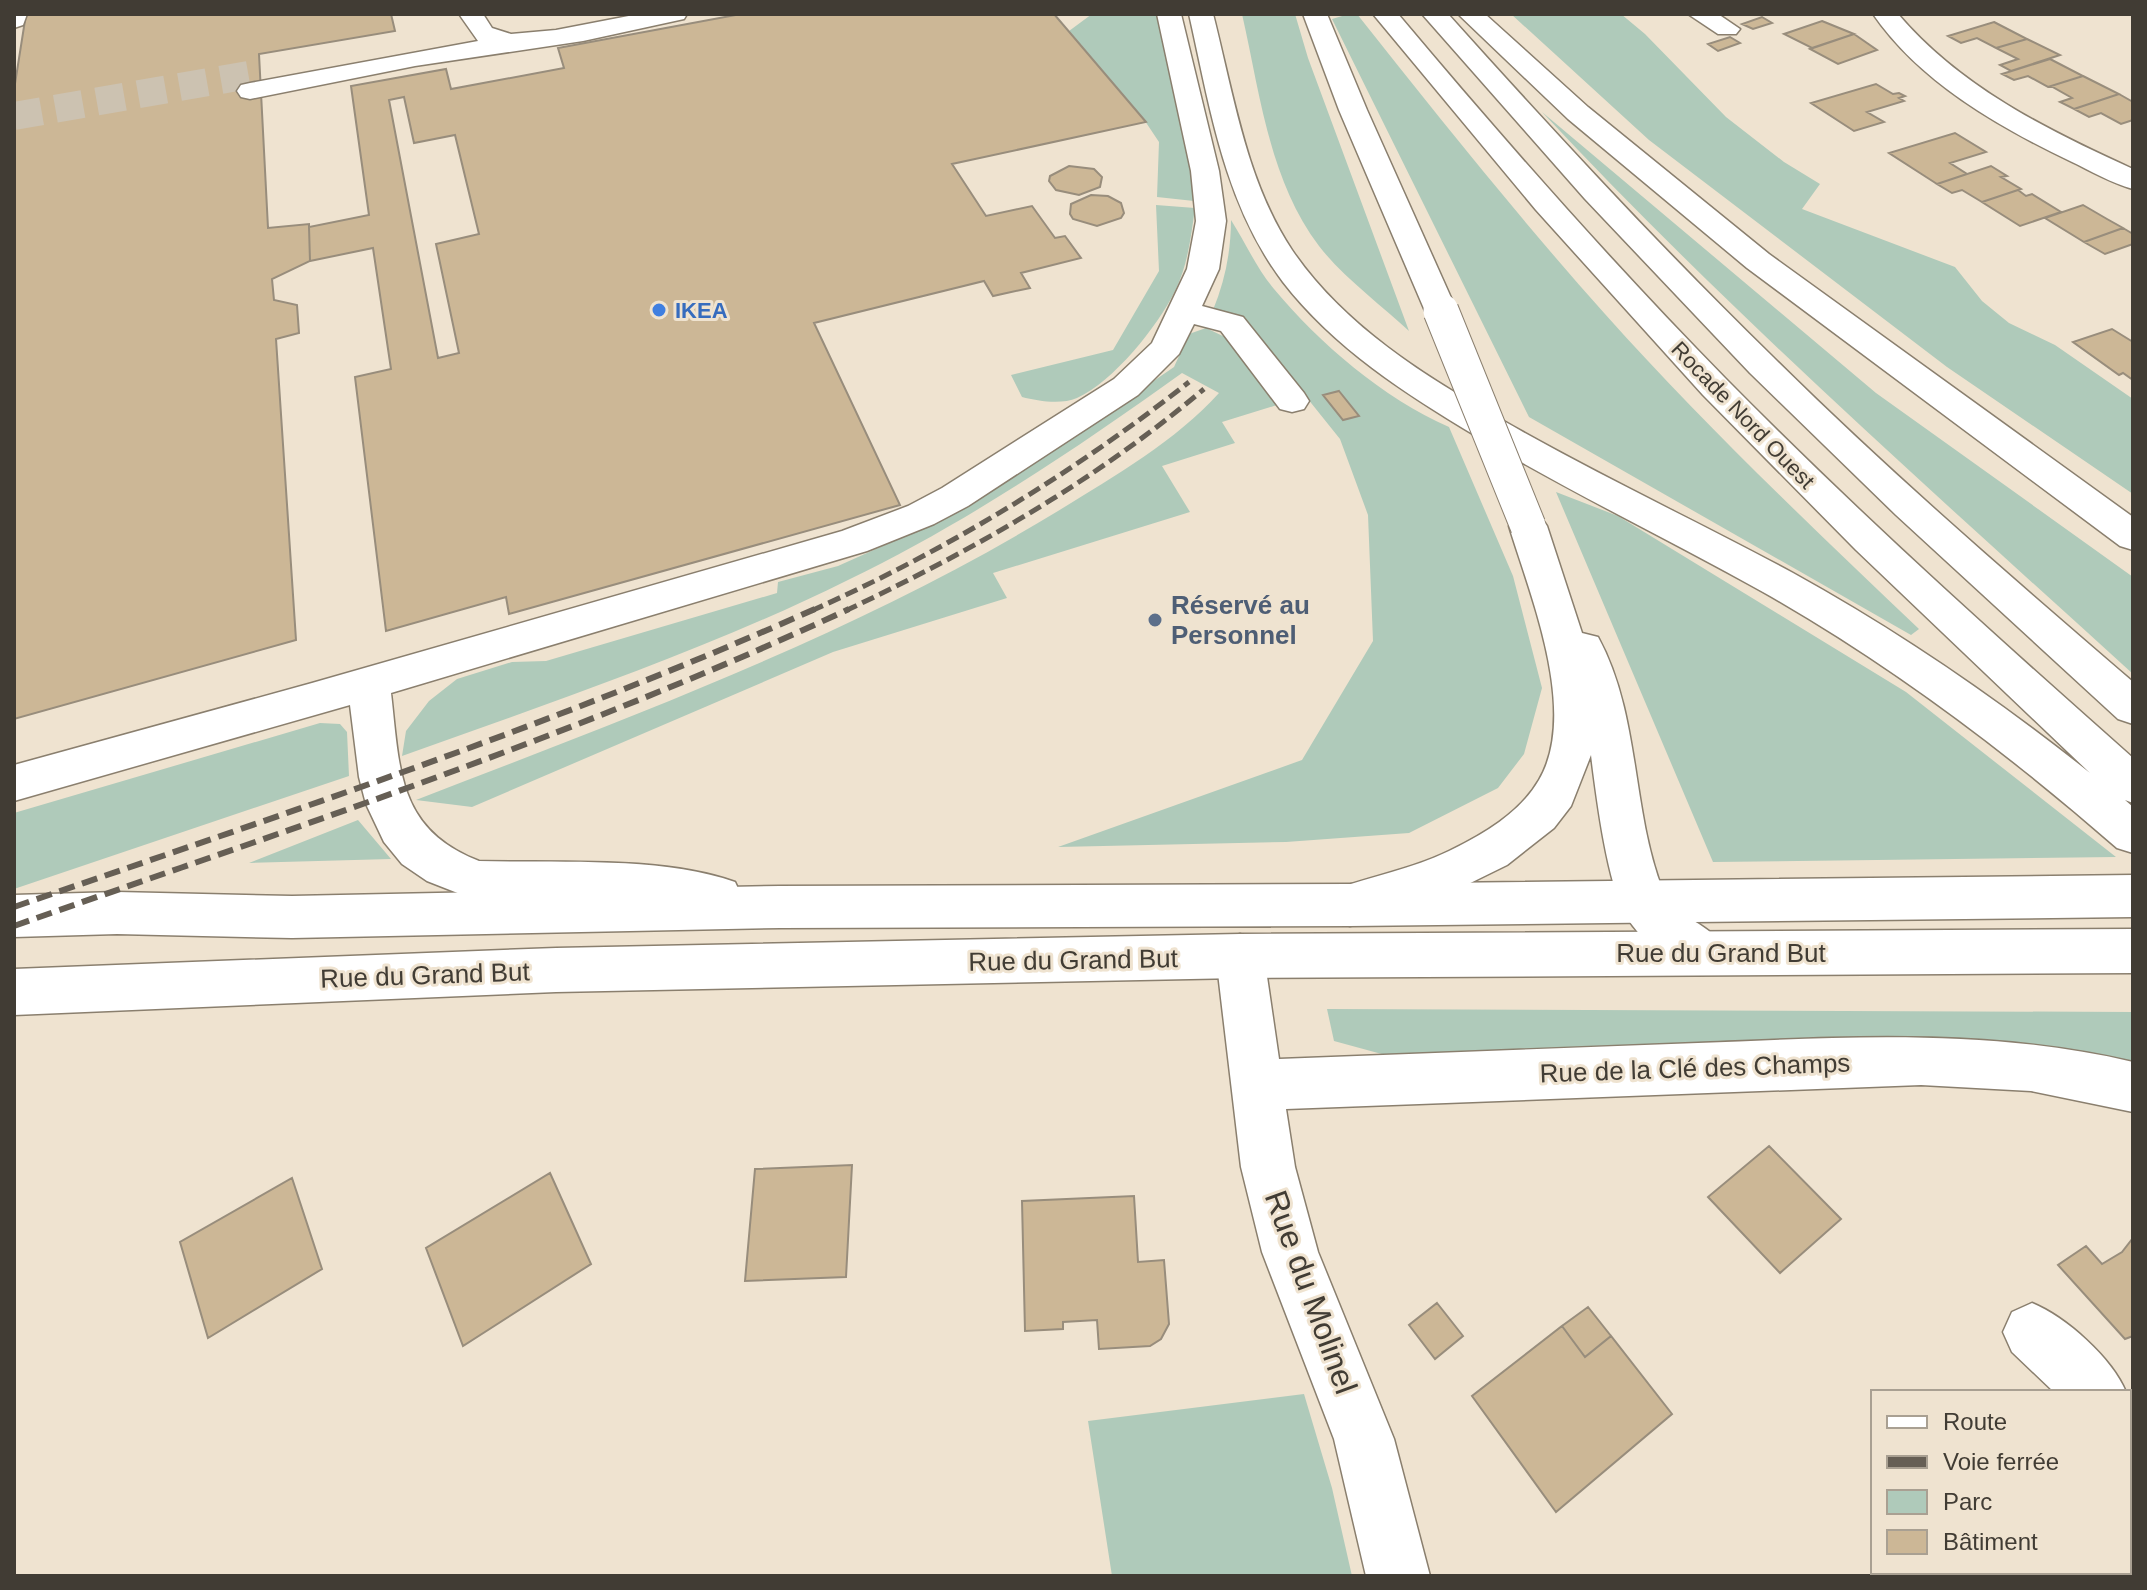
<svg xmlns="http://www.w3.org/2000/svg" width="2147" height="1590" font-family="Arial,sans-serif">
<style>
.green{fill:#afcaba}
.building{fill:#ccb796;stroke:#988d7c;stroke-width:2;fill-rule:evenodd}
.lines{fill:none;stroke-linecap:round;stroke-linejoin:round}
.minor-tunnel{stroke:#ccc2b1;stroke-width:28;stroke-dasharray:28 14;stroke-linecap:butt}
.minor-casing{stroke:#8a7f6e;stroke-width:3}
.major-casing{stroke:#8a7f6e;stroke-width:3}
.highway-casing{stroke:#8a7f6e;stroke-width:3}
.minor{fill:#fff;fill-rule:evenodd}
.major{fill:#fff;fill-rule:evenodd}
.highway{fill:#fff;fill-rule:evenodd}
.rail-far1{stroke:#665f55;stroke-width:5;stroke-dasharray:13 6;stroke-linecap:butt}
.rail{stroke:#665f55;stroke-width:6;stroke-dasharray:16 8;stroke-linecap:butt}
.highway-bridge-casing{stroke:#8a7f6e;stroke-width:37;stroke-linecap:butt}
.highway-bridge{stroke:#fff;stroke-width:35}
.shop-dot{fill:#3f7fe0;stroke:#efe3d0;stroke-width:3}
.service-dot{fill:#5c6f8a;stroke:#efe3d0;stroke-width:3}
.labels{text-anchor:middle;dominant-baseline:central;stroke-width:6;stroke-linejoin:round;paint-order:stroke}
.far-shop-label{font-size:22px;font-weight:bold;fill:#366cbe;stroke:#efe3d0;text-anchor:start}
.far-street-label{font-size:22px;fill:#413c34;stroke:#efe3d0}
.service-label{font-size:26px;font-weight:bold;fill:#4e5e75;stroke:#efe3d0;text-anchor:start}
.street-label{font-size:26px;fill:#413c34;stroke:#efe3d0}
.near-street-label{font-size:32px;fill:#413c34;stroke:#efe3d0}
</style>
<rect width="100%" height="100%" fill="#efe3d0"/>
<path class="green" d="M1092 14H1159L1194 166V201L1157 197 1159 142 1145 121 1069 31Z
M1242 14H1295L1308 58 1409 331C1381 305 1342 276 1319 246 1269 180 1260 93 1242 14Z
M1349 14H1357C1438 116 1519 218 1605 314 1704 425 1812 527 1919 629L1911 635 1529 417 1332 19Z
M1511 14H1621L1645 34 1726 117 1784 162 1820 184 1802 209 1955 267 1982 301 2009 323 2055 345 2133 399V494L1947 367 1649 140Z
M1542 112 1876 393 2133 577V674C1932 491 1728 311 1542 112Z
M1156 205 1195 208C1191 236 1188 265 1175 291 1158 326 1113 382 1077 398 1061 405 1038 401 1022 397L1011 375 1113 350 1159 271Z
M1231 220C1245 242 1257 269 1274 289 1320 344 1383 398 1449 427L1513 576 1542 688 1524 754 1498 788 1409 833 1286 842 1058 847 1302 760 1373 641 1368 515 1340 439 1242 317 1213 310C1225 281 1231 251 1231 220Z
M1206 328 1227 338 1277 405 1222 422 1235 443 1162 466 1190 512 993 573 1007 598 833 652 472 807 416 800C636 715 856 634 1058 511 1113 477 1176 441 1219 393L1182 373C1076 449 966 523 848 580 705 651 552 702 402 756L406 731 429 701 457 679 512 662 546 661 777 593 778 582 838 566 925 527 1025 469 1174 367 1189 334Z
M1556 492 1618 516 1906 692 2116 857 1713 862Z
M320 723 340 724 347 732 349 776 14 889V813Z
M358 820 391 859 249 863Z
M1327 1009 2133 1012V1063L2019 1042 1389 1056 1334 1041Z
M1304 1394 1332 1488 1352 1576H1112L1088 1421Z"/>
<path class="building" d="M26 14H391L395 31 259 54 268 228 309 224V227L310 261 272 279 274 300 297 305 299 333 276 339 296 640 14 719V90Z
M741 14H1054L1146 122 952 164 986 216 1032 206 1055 238 1065 236 1081 258 1021 273 1030 288 993 296 984 281 814 323 900 505 509 614 506 597 386 631 355 377 391 369 373 248 310 261 309 227 369 215 351 86 446 69 451 89 564 68 558 48ZM404 97 414 143 455 135 479 234 436 244 459 353 438 358 389 100Z
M1762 17 1772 23 1753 29 1742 24Z
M1822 21 1854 34 1812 48 1784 34Z
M1994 22 2027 39 1996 48 1977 38 1961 43 1948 36Z
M1854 34 1877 50 1838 64 1810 49Z
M1730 37 1740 43 1718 51 1708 44Z
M2027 39 2060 55 2011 71 2000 65 2018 59 1996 48Z
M2050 59 2083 76 2048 87 2028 76 2014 80 2002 74Z
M2083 76 2119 94 2074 109 2060 102 2072 98 2051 86Z
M1876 84 1893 94 1899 93 1905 96 1899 98 1904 101 1867 112 1884 122 1854 131 1811 103Z
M2119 94 2133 102V120L2121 124 2101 113 2089 117 2074 109Z
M1955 133 1986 152 1950 163 1967 174 1937 184 1889 153Z
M1069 166 1094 169 1102 177 1100 187 1079 195 1056 190 1049 181 1050 176Z
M1991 166 2007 176 2001 177 2021 189 1982 202 1962 190 1952 193 1937 184Z
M2018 190 2026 196 2032 194 2061 212 2020 226 1982 202Z
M1091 195 1108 196 1121 203 1124 213 1121 218 1097 226 1073 219 1070 214 1071 204Z
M2083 205 2107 219 2123 228 2084 242 2045 218Z
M2123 228 2133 234V244L2105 254 2084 242Z
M2112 329 2133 342V380L2123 373 2119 375 2073 342Z
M1339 391 1359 416 1343 420 1323 395Z
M1769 1146 1841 1219 1780 1273 1708 1197Z
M852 1165 846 1277 745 1281 755 1169Z
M550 1173 591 1264 463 1346 426 1248Z
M292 1178 322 1269 208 1338 180 1242Z
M1134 1196 1138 1262 1164 1260 1169 1324 1161 1339 1150 1346 1099 1349 1097 1320 1063 1322V1329L1025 1331 1022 1201Z
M2133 1238V1336L2125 1339 2058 1265 2086 1246 2102 1264 2122 1252Z
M1437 1303 1463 1336 1435 1359 1409 1325Z
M1588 1307 1611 1336 1585 1357 1562 1326Z
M1562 1326 1585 1357 1611 1336 1672 1414 1556 1512 1472 1396Z"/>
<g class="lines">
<path class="minor-tunnel" d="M14 116 260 73"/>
<defs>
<path id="minor" d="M14 14H27L23 25 14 28Z
M459 14H483L492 28 511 34 556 30 639 14H687L684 19 583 41 415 66 250 99 241 97 237 91 241 85 250 83 478 41Z
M1157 14H1181L1219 171 1226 221 1219 269 1202 306 1243 317 1304 393 1309 401 1304 409 1292 412 1280 409 1221 331 1194 324 1179 354 1138 395 968 506 934 524 867 551 391 693C400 770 397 829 479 861 557 863 663 856 735 882L742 897 735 912 719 918 649 906 478 901 427 881 402 864 384 842 366 804 359 777 350 705 14 801V765L312 683 842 531 908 506 942 488 1114 379 1152 343 1187 269 1196 221 1191 171Z
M1688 14H1718L1740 29 1736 34H1718Z
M1873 14H1898C1960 87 2047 130 2133 169V189C2111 183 2091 171 2070 161 1997 126 1920 82 1873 14Z
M1240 934 1257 941 1264 956 1279 1059C1419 1054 1558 1048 1698 1043 1845 1037 1989 1028 2133 1062V1112L2031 1091 1921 1085 1286 1109 1295 1167 1318 1252 1394 1439 1430 1576H1366L1334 1439 1262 1252 1241 1167 1216 956 1223 941Z
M2032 1303C2066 1317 2112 1358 2126 1392H2054L2012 1352 2003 1332 2012 1312Z
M2129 1391 2133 1393V1454L2129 1452Z"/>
<path id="major" d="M2133 875V917L1350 926 780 928 292 938 117 934 14 937V895L117 892 292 896 780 886 1350 884Z
M2133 929V973L1240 978 556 992 14 1015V969L556 948 1240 934Z"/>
<path id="highway" d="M1189 14H1213C1233 92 1246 181 1292 250 1343 325 1424 376 1502 420 1597 475 1697 521 1793 573 1898 631 1996 698 2090 773L1856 550 1703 395 1536 210 1373 14H1398C1503 139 1611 262 1726 379 1856 511 1994 635 2133 758V803L2125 800 2133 807V853L2117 848C2007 752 1890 664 1763 592 1668 539 1570 492 1476 436 1406 394 1334 348 1283 282 1224 204 1210 107 1189 14Z
M1303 14H1327L1367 110 1457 311 1452 318 1441 321 1430 318 1425 311 1339 110Z
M1422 14H1448C1553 131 1660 247 1773 357 1888 471 2011 577 2133 682V724L2118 719 1896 515 1750 373 1585 199Z
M1458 14H1485L1588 107 1769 254 2133 517V550L2120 546 1747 268 1568 119Z
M1528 513 1541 517 1547 526 1582 633 1598 637C1641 716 1631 810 1663 891 1675 920 1712 921 1727 953L1720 968 1703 975C1674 964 1643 944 1626 916 1607 883 1596 795 1591 755L1571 806 1554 828 1507 865 1450 893 1376 918 1350 926 1333 920 1327 905 1333 890C1372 876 1412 869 1449 851 1482 835 1520 813 1539 780 1579 712 1530 595 1509 526L1515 517Z"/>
</defs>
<use href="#minor" class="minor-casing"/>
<use href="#major" class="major-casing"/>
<use href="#highway" class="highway-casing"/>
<use href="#minor" class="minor"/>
<use href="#major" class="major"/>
<use href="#highway" class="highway"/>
<path class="rail-far1" d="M811 611C947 550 1072 474 1189 382
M845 611C974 550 1095 481 1204 389"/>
<path class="rail" d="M14 907C283 814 555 725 815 609
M14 926C295 827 579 735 849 609"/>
<defs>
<path id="highway-bridge" d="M1441 311 1528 526"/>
</defs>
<use href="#highway-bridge" class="highway-bridge-casing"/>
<use href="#highway-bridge" class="highway-bridge"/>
</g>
<circle class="shop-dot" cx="659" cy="310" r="8"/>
<circle class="service-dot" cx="1155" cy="620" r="8"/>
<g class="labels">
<g class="far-shop-label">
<text x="675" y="310">IKEA</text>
</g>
<g class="far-street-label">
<text transform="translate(1743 415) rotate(46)">Rocade Nord Ouest</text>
</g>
<g class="service-label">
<text x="1171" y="605">Réservé au<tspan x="1171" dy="30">Personnel</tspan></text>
</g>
<g class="street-label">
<text x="1721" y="953">Rue du Grand But</text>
<text transform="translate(1073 960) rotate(-1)">Rue du Grand But</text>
<text transform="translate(425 975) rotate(-2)">Rue du Grand But</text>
<text transform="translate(1695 1068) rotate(-2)">Rue de la Clé des Champs</text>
</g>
<g class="near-street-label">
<text transform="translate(1311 1292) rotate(70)">Rue du Molinel</text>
</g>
</g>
<rect width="2147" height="1590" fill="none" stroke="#413c34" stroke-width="32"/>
<rect x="1871" y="1390" width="260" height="184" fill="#efe3d0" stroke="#a9a092" stroke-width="2"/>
<rect x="1887" y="1416" width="40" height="12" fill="#ffffff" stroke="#a9a092" stroke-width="2"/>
<text x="1943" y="1430" font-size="24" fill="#413c34">Route</text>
<rect x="1887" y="1456" width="40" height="12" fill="#665f55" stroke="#a9a092" stroke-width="2"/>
<text x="1943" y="1470" font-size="24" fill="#413c34">Voie ferrée</text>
<rect x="1887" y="1490" width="40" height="24" fill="#afcaba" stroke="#a9a092" stroke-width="2"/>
<text x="1943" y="1510" font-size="24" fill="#413c34">Parc</text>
<rect x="1887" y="1530" width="40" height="24" fill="#ccb796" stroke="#a9a092" stroke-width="2"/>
<text x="1943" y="1550" font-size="24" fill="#413c34">Bâtiment</text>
</svg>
